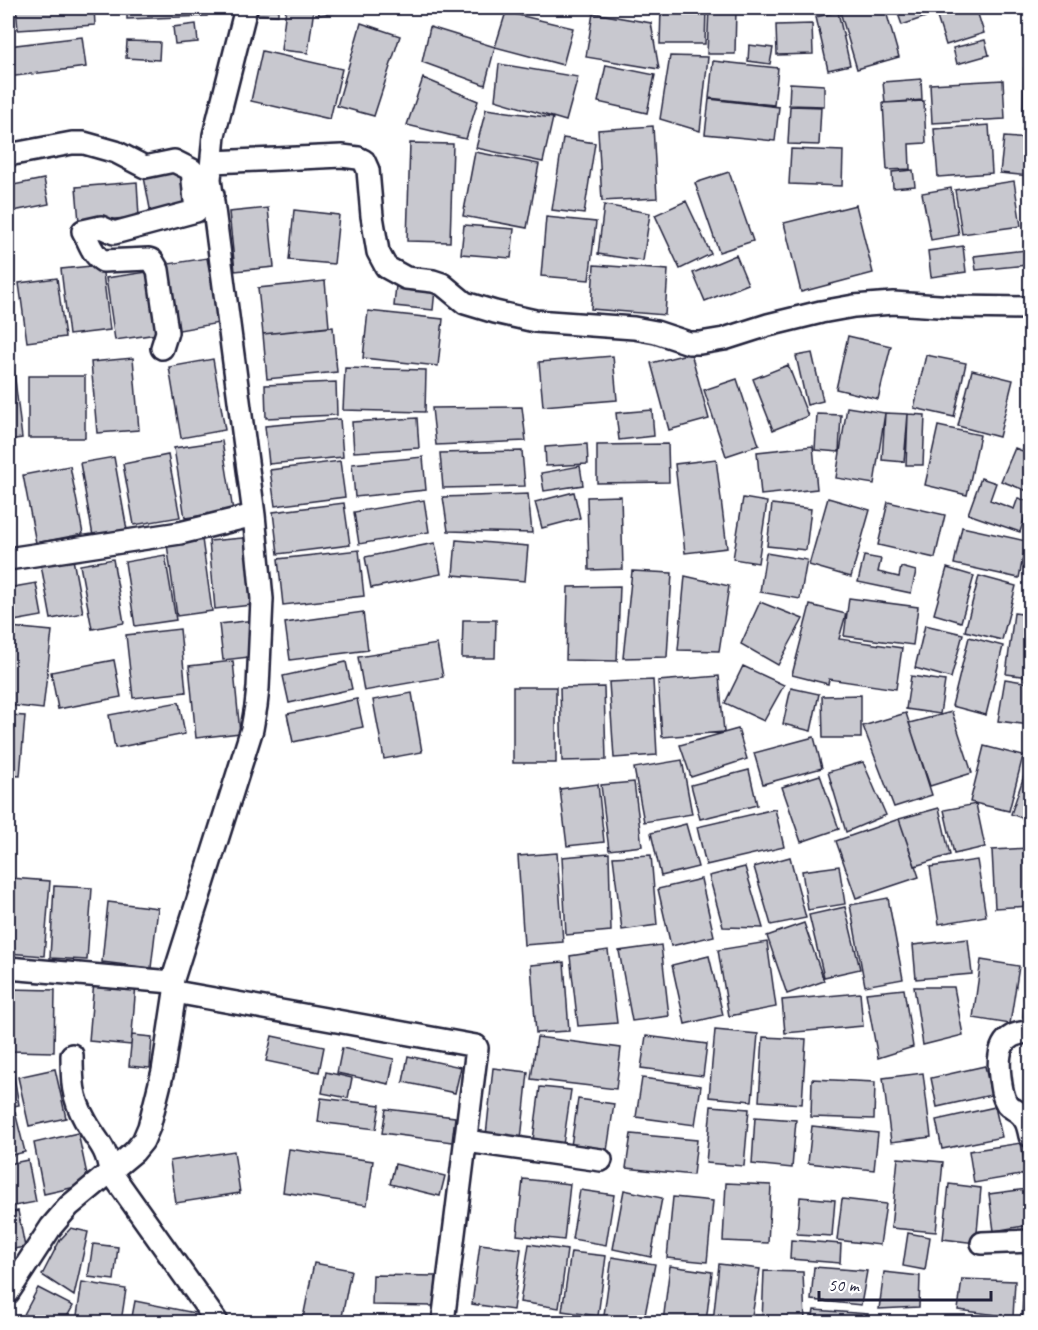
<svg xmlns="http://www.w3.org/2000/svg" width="1038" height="1330" font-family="Caveat,sans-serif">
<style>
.building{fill:#c8c8cf;stroke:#22223b;stroke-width:1.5}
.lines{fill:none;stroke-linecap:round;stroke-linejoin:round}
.minor-casing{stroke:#22223b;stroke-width:26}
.minor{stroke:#fff;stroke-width:21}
</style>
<rect width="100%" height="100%" fill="#fff"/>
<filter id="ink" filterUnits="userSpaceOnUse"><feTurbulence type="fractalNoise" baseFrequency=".0167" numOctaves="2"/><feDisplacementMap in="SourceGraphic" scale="12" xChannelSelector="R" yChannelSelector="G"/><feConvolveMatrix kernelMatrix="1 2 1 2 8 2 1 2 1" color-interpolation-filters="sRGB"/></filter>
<g filter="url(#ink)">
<path class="building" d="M16 8H94L95 25 18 30Z
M127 8H207V16L127 19Z
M257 8H278V15L257 14Z
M286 8H314L308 53 281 50Z
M318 8H367L319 15Z
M426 8H455V16L426 14Z
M661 8H706L705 44H660Z
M709 8H736L735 54H707Z
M839 8H885L899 57 857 69Z
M896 8H932L934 14 902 25Z
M934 8H976L984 33 946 45Z
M506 12 573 28 563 65 495 47Z
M838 12 850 65 828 70 816 17Z
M593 13 651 23 659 69 586 57Z
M1030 22V59L1025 31Z
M361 23 400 36 374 116 337 106Z
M196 24 198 42 175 44 173 27Z
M812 24 813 54 777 55 776 25Z
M430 27 495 47 485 85 422 62Z
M82 37 86 67 8 77V46Z
M985 40 989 55 957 64 953 48Z
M127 41 160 42 159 60 126 58Z
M749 45 773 48 770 64 748 61Z
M262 51 342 69 330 119 251 101Z
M670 56 708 57 700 131 660 119Z
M713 61 778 68 774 105 709 98Z
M499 64 578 77 566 121 495 100Z
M606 65 655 75 647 113 598 102Z
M1024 68H1030V120H1023Z
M423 78 478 101 466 139 407 125Z
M921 79 922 100 885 103 883 82Z
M1003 80 1005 119 932 123 930 84Z
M790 83 824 85V106L789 105Z
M709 99 779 107 775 141 705 134Z
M924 101 926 143 909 144 910 169 887 170 883 103Z
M790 106 821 107 819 145 788 144Z
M486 109 553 118 543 162 476 148Z
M989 125 992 173 938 177 934 129Z
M653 126 657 198 602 201 598 130Z
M1004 137 1030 139V176L1000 173Z
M563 138 595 143 584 214 552 210Z
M410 143 453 144 450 242 407 241Z
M791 149 843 151 842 186 789 184Z
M475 152 539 164 527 228 463 216Z
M913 170 915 186 893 188 892 172Z
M180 171 186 208 151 214 144 177Z
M729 172 753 241 719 252 695 183Z
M44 179 49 204 8 212V186Z
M1014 181 1021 226 962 234 955 190Z
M137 182 139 217 79 222 76 187Z
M951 188 959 235 931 240 922 193Z
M686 201 711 254 680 269 655 215Z
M604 205 650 213 643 261 598 254Z
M856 205 873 273 801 292 784 223Z
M268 208 274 267 235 271 229 212Z
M294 210 339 215 334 264 289 260Z
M546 217 596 222 589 280 541 276Z
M464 225 514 229 511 258 461 254Z
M963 246 966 272 931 277 928 251Z
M1026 250 1027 265 976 270 974 256Z
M736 255 748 284 705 301 693 273Z
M207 258 219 323 174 331 162 265Z
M102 265 110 330 69 335 61 269Z
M594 265 668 270 665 315 591 309Z
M147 272 157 334 115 340 106 278Z
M57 278 65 337 27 342 19 283Z
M325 281 329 327 263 334 258 288Z
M396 285 435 289 433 310 394 306Z
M368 311 443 319 438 366 363 358Z
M8 326 14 364 8 366Z
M333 327 337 372 267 379 263 334Z
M848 336 891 346 878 399 836 389Z
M691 353 709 419 669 430 651 363Z
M812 353 823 401 807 405 796 356Z
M926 355 966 363 954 417 914 408Z
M613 356 617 400 543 406 539 362Z
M133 358 139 430 97 433 91 362Z
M213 359 225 430 181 438 169 367Z
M788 365 808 416 773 430 753 379Z
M345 368 426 370 425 412 343 410Z
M972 370 1013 380 999 437 958 426Z
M14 371 22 438 8 440V372Z
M28 376H85V438H28Z
M737 379 759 445 726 456 704 390Z
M336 382 337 415 266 418 265 385Z
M522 407 526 441 436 445 432 408Z
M847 407 885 413 874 484 836 478Z
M652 410 654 436 619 440 616 413Z
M885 413 908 414 904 462 882 460Z
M817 414 841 415 839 452 815 450Z
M908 414 925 415 923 465H906Z
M417 418 419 448 354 452 352 422Z
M340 419 343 457 269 464 265 426Z
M938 426 980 435 967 495 925 485Z
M222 441 233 511 185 518 174 448Z
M587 444 588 464 546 466 545 447Z
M668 444 669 482 597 483V445Z
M813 446 817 489 761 495 757 452Z
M1015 448 1030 454V492L1001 481Z
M522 451 525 486 443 488 440 453Z
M168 455 180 517 134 525 123 464Z
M114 457 127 530 93 536 80 463Z
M423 457 426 490 355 497 352 464Z
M716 459 727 548 685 553 675 464Z
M340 461 345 497 275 506 270 470Z
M70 466 83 534 36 543 23 475Z
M580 466 583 485 544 491 541 473Z
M981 478 996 483 990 500 1014 509 1018 498 1030 502 1020 532 968 514Z
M574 492 580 518 542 528 535 502Z
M528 494 532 533 448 531 443 497Z
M621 496 623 569 589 570 587 497Z
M743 498 767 502 758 563 733 559Z
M828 498 870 510 851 577 809 565Z
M424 500 429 532 359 544 354 512Z
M888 502 945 515 935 558 878 545Z
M344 503 350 545 278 554 273 512Z
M772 504 811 509 806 550 767 546Z
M962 527 1026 541 1019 578 954 564Z
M254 537 261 604 215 609 209 541Z
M202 539 212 611 177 616 167 544Z
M456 540 528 546 525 581 453 575Z
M435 543 441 574 371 588 365 557Z
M359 550 364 596 283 605 278 559Z
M766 553 807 560 800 599 760 592Z
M165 555 176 620 135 626 125 562Z
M864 556 881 559 878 572 899 577 901 567 916 571 911 593 858 582Z
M73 559 83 613 51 619 41 565Z
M113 559 124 623 92 629 80 565Z
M947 568 974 576 961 622 934 614Z
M632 571 672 573 667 657 623 658Z
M685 576 729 586 719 651 678 650Z
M979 576 1016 586 1002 640 965 631Z
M1030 577V608L1024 607Z
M36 583 42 616 8 622V588Z
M620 586 617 661 566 660 568 587Z
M849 598 918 607 913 645 844 636Z
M760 602 803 619 778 665 741 644Z
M810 605 846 614 839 639 902 648 896 689 829 679 828 684 792 675Z
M363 612 368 650 290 660 285 623Z
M1014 613 1030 615V677L1006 674Z
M255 620 258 656 223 660 219 624Z
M463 620H496L495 658H462Z
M925 625 963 634 951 678 915 668Z
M10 627 52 631 43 709 8 705V649Z
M180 629 186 692 133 698 126 635Z
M969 637 1003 646 986 715 952 706Z
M437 644 443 677 364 691 358 657Z
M114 660 121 697 58 709 51 672Z
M233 661 240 733 196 738 189 666Z
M346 662 352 689 289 703 283 676Z
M743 666 784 685 764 721 725 703Z
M719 676 724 732 662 737 658 681Z
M911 676 945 681 940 714 906 709Z
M1005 679 1030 683V725L998 721Z
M653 680 657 755 614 758 609 682Z
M513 687H556V763H513Z
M604 687 606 760 562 761 560 688Z
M791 688 819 694 811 731 783 724Z
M412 693 422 752 384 759 373 700Z
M861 695V738H823L822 696Z
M357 699 363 727 293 742 287 714Z
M179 702 185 734 115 748 109 715Z
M952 712 972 773 930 786 909 723Z
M906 713 932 795 894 807 863 726Z
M8 715 25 716 20 776 8 775Z
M738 729 747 759 691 777 680 745Z
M814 737 822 768 763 784 754 753Z
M984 746 1023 756 1009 811 970 802Z
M1030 758V821L1011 814Z
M682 760 692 814 644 822 634 768Z
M863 762 886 815 846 832 828 772Z
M749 770 757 805 700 819 691 785Z
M820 775 839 829 801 842 782 787Z
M634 782 642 846 609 850 601 785Z
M598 784 604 842 567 846 560 789Z
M976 804 985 847 954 854 944 810Z
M939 808 950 855 915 866 899 819Z
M775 809 784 847 706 865 697 827Z
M899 819 919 877 856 898 836 841Z
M686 824 698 867 661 876 651 833Z
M1030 848V906L995 908 992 850Z
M557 853 563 942 524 945 518 856Z
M609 853 611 931 566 935 562 857Z
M651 855 657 925 622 930 613 857Z
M790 857 806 918 771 925 754 867Z
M977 860 986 916 939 924 930 867Z
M839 866 845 904 808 910 802 871Z
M745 867 763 928 723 927 709 876Z
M11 878 50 881 44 956 8 953V915Z
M701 879 714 936 671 946 658 889Z
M54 886 92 888 87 960 50 958Z
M888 898 903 979 865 986 850 905Z
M108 902 158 908 151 968 102 962Z
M845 907 860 969 824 977 809 915Z
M804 923 824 981 787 994 767 936Z
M968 939 972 974 916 979 913 945Z
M767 942 776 1007 729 1016 718 950Z
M661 945 669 1016 632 1021 619 951Z
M1029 947H1030V1017H1023Z
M608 950 617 1023 578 1026 570 956Z
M709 956 723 1015 685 1024 672 965Z
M981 960 1019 966 1010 1024 973 1018Z
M564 962 569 1031 536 1033 531 965Z
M94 981 136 984 131 1045 89 1041Z
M914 987H954L963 1035 923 1045Z
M8 989 55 990 54 1052 8 1051Z
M904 989 913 1047 878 1058 866 993Z
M860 993 863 1026 785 1033 782 1000Z
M715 1030 758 1034 752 1101 709 1097Z
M132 1035 152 1037 150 1068 129 1066Z
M272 1036 324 1047 319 1072 266 1061Z
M646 1036 707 1044 703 1076 641 1068Z
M537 1037 621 1048 616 1089 531 1079Z
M763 1037 806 1039 802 1104 759 1101Z
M342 1048 394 1059 389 1084 337 1073Z
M408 1056 461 1067 455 1093 403 1082Z
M11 1060 19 1105 8 1107V1061Z
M1027 1064H1030V1107L1025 1106Z
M985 1066 991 1095 937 1107 931 1078Z
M493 1068 528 1072 521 1140 486 1136Z
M55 1069 66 1118 29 1126 18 1077Z
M326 1072 352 1078 348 1098 322 1093Z
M923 1073 931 1137 891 1142 883 1078Z
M642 1078 701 1086 695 1125 636 1117Z
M812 1079 875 1082 874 1119 811 1117Z
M540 1087 571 1090 563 1145 533 1140Z
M321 1098 380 1105 376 1129 318 1122Z
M578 1099 614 1104 607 1151 571 1146Z
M711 1106 749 1109 744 1166 706 1163Z
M995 1107 1002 1137 942 1149 936 1120Z
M386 1109 455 1117 452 1142 382 1133Z
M15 1112 25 1152 8 1156V1114Z
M755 1117 796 1120 792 1168 752 1164Z
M812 1126 878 1133 874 1170 808 1163Z
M78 1133 89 1184 44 1194 34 1143Z
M631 1134 697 1140 693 1175 626 1168Z
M1021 1143 1026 1174 974 1183 969 1151Z
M289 1149 373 1161 367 1205 283 1192Z
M234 1151 240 1193 176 1203 170 1161Z
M898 1158 943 1162 936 1232 891 1228Z
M28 1160 36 1202 8 1207V1164Z
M395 1164 445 1176 440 1196 390 1184Z
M523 1179 570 1184 564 1240 517 1235Z
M726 1183 771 1185 768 1243 723 1241Z
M949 1184 981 1188 976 1243 943 1239Z
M1027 1189 1030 1214V1225L994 1231 989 1194Z
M580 1190 614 1195 606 1245 572 1239Z
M624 1190 662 1198 651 1257 613 1249Z
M673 1197 713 1201 707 1262 667 1258Z
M800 1197 835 1200 832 1236 797 1234Z
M842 1199 886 1204 880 1245 837 1240Z
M18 1211 25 1247 8 1250V1213Z
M71 1228 88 1232 74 1296 42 1275 60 1240Z
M908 1233 930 1237 925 1270 903 1266Z
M791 1240 841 1244 840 1263 790 1259Z
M93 1244 118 1247 114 1280 88 1277Z
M480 1244 521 1249 513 1310 472 1304Z
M529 1244 567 1250 559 1308 520 1302Z
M571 1252 606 1256 598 1316 562 1311Z
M612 1257 655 1264 644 1320 604 1315Z
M314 1263 351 1270 341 1322H325L303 1318Z
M719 1264 760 1269 751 1322H713Z
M670 1266 712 1272 706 1322H663Z
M814 1267 867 1271 861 1305 811 1300Z
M764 1271 803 1272 805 1322H762Z
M884 1272 920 1276 919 1307 879 1309Z
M373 1275 436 1276 435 1306 372 1305Z
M1024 1275 1030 1276V1318L1022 1317Z
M962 1279 1015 1281 1013 1317 958 1310Z
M82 1282 126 1289 121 1322H76Z
M38 1288 73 1306 64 1322H20Z
M135 1301 205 1315 204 1322H131Z
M814 1310 868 1314 867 1322H812Z
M954 1319 1015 1322H954Z"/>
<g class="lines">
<defs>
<path id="minor" d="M8 155 72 143H84L116 152 145 167 174 161 192 170 196 211
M212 162 342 156 358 158 364 161 368 170 372 216 378 252 386 267 406 278 433 281 442 284 465 303 495 312 535 321 634 328 656 332 689 343H700L724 339 768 325 821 312 854 306 893 303 954 307 1030 308
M162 348 167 332 158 270 152 260 149 259 103 261C92 255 89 241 83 231L101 227 114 233 196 211 213 195
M8 559 180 533 254 515
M8 968 172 982 252 729 256 706 258 688 262 599 254 515 238 393 210 179 214 135 246 8
M175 992 476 1046 477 1048 443 1322
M1030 1032C1001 1033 997 1051 1000 1077 1001 1086 1002 1096 1007 1104 1010 1108 1014 1109 1018 1112 1026 1118 1028 1126 1030 1136
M72 1055C72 1081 72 1097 85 1120 96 1141 106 1145 110 1171L217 1322
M466 1141 601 1160
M982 1243 1030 1241
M8 1293 51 1227 69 1206 134 1152 143 1141 149 1127 163 1071 175 992 172 982"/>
</defs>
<use href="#minor" class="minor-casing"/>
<use href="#minor" class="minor"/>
</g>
</g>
<rect width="1038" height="1330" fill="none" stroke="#fff" stroke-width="30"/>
<rect x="15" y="15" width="1008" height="1300" fill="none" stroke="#22223b" stroke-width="2" filter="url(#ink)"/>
<path d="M819 1291v9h172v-9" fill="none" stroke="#22223b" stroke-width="3"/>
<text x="828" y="1291" font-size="18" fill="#22223b" stroke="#ffffff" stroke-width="4.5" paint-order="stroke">50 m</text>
</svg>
